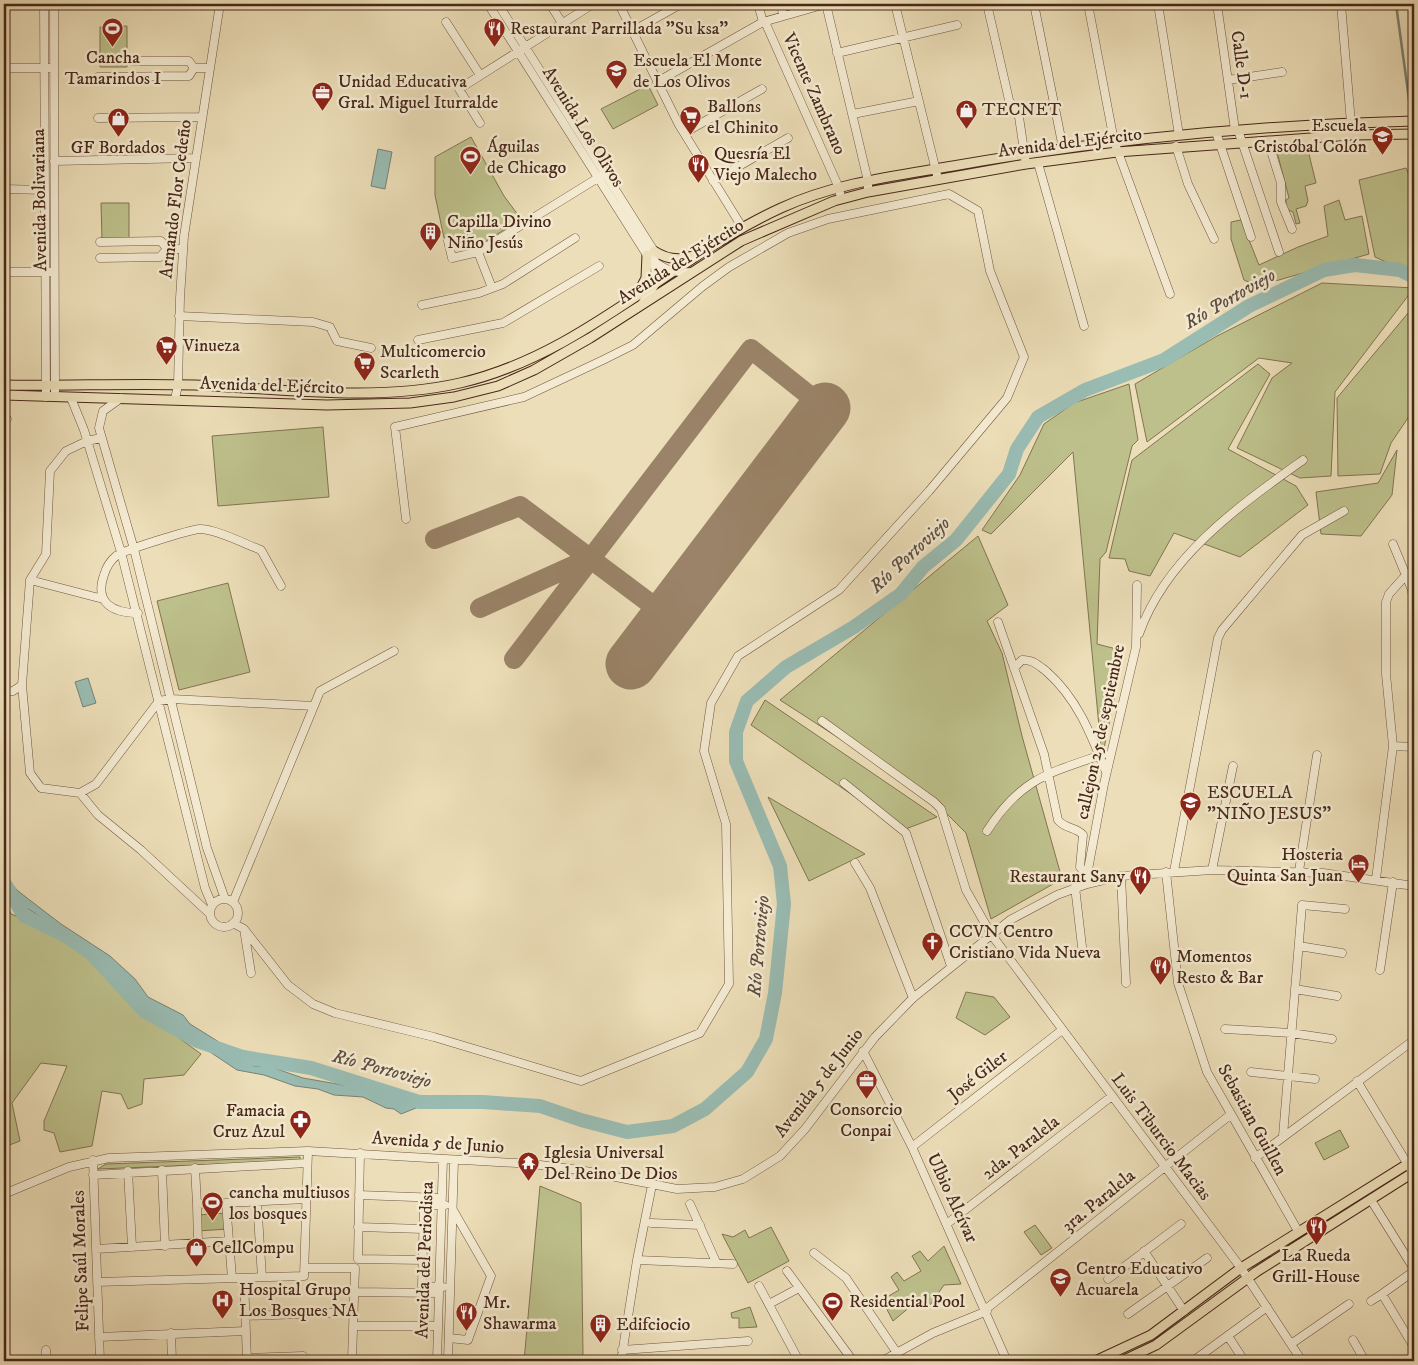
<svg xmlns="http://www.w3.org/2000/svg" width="1418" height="1365" font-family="'IM FELL DW Pica',serif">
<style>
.green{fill:#bdc08b;stroke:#837452}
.water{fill:#99bcb3;stroke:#798175}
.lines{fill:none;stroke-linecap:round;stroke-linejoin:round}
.stream{stroke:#798175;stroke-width:2.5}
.river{stroke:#99bcb3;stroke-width:14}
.taxiway{stroke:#9a8368;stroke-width:20}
.runway{stroke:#9a8368;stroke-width:51}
.minor-casing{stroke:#725641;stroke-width:9}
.major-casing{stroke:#492819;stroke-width:11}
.minor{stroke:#f3ead1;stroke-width:8}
.major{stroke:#ecdeb8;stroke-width:9}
.labels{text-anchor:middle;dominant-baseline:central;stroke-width:5;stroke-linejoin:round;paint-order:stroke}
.poi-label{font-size:18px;fill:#492819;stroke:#f3ead1;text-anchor:start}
.street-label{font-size:18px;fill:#492819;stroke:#f3ead1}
.water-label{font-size:19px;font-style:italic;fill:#5d4d40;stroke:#f3ead1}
</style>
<rect width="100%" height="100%" fill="#ecdeb8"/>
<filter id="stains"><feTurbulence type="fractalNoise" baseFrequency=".004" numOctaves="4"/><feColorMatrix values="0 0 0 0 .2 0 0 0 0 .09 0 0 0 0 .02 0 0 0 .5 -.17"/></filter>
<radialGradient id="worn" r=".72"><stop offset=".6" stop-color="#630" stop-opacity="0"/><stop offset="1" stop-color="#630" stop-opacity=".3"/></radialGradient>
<path class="green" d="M127 26V67H100V27Z
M648 85 658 105 613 129 601 109Z
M471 137 504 196 521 219 483 243 477 240 471 242 467 233 444 238 435 195V157Z
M1306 142 1316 183 1305 186 1308 201 1306 206 1296 209 1300 223 1296 224 1293 212 1286 209V200L1289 198 1276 148Z
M1406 168 1414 186V275L1375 257 1359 180Z
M1339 200 1345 220 1362 216 1369 254 1258 286 1244 280 1231 239V222L1241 220 1259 265 1298 247 1328 236 1324 206Z
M101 203H129V239H102Z
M1322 283 1414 288 1335 392 1331 476 1300 478 1237 448 1272 378 1292 363 1259 358 1147 442 1135 384 1217 336Z
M1414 306V409L1391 443 1380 474 1338 476 1337 398Z
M1258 364 1270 374 1228 449 1296 486 1308 505 1240 557 1174 533 1150 576 1129 571 1125 559 1109 558 1132 460Z
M1129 384 1138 440 1132 446 1106 552 1100 559 1097 644 1124 651 1102 758 1073 452 991 534 982 530 1020 475 1044 424 1074 403Z
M323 427 329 497 218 506 212 436Z
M1397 450 1392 495 1361 536 1321 534 1316 492 1378 483Z
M978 536 1008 605 987 621 1002 653 1022 736 1062 879 991 919 966 833 930 797 780 700Z
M228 583 250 672 179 690 157 601Z
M765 700 937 817 903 830 751 725Z
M768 797 865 854 809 881Z
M4 895 11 914 62 933 108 978 123 997 201 1054 184 1075 144 1079 142 1104 128 1109 121 1094 102 1091 92 1146 60 1152 54 1133 44 1130V1121L67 1066 41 1063 12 1103 20 1141 4 1147V1128L8 1099 4 1095Z
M966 992 994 997 1010 1017 985 1035 956 1018Z
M1340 1130 1349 1147 1324 1160 1315 1143Z
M300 1157V1161L98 1169 106 1164Z
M540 1186 581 1203 583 1354 581 1361H524Z
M227 1213 228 1229 198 1231 197 1215Z
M1035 1225 1052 1248 1041 1255 1024 1232Z
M771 1227 789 1261 748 1283 722 1234 733 1237 745 1230 749 1238Z
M944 1246 961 1284 944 1285 930 1305 911 1306 893 1321 882 1300 899 1290 891 1277 897 1272 904 1281 921 1271 912 1256 920 1251 928 1261Z
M750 1307 757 1327 739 1328V1318H732L731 1313Z"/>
<path class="water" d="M378 149 392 152 385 189 371 186Z
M88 678 96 703 83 707 75 682Z
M4 864 8 880 18 891 61 924 110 956 135 979 148 997 183 1015 190 1024 219 1042 241 1059 254 1066 271 1067 303 1078 366 1089 403 1100 413 1104 416 1108 401 1114 394 1109 386 1108 363 1097 334 1095 318 1089 295 1086 264 1075 237 1070 207 1050 197 1038 141 1003 129 989 118 987C100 956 75 938 45 920 31 910 13 902 4 886Z"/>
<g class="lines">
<path class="stream" d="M1396 4 1411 114
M1409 140 1412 171 1414 176"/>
<path class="river" d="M4 882 24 916 64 935 91 953 144 1011 197 1041 243 1057 311 1068 419 1102H483L540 1106 581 1120 627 1132 673 1126 705 1109 747 1072 766 1039 775 993 784 904 780 866 736 761V732L747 701 786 667 854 627 901 594 923 567 956 540 1009 474 1017 449 1038 417 1085 390 1164 360 1249 306 1324 270 1355 265 1400 270 1414 277"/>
<path class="taxiway" d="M435 539 520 506 667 616
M480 608 588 559
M514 659 751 349 825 408"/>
<path class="runway" d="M631 664 825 408"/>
<defs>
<path id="minor" d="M44 4 46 397
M54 4 55 397
M488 4 647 255C660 268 673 274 692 272
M498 4 654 251 656 283 642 304
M550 4 562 23
M619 4 679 125 742 227
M758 4 763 22H765L839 188 841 199
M781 4 783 15
M826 4 868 181V192
M895 4 938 179
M987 4 1009 100 1019 117 1026 164
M1034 4 1063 148
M1088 4 1114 141 1170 294
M1158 4 1179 135
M1217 4 1235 130
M1341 4 1352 135
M446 22 480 75
M631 32 681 4
M837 53 957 25
M132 61H189L194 68
M4 68H49
M98 77 189 76 194 68H209
M1228 80 1282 72
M657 82 763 22 826 4
M853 114 919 101
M98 118 201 117
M480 123 459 89 593 4
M1238 130 1279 252
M1216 132 1251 237
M684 133 762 89
M1268 141 1281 183V202L1292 229
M1176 146 1188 184 1214 239
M54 161 195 158
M1038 163 1084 326
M713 181 788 138
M4 189 45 190
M448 241 452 258 478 252 492 288
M100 242 161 241 167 249
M478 252 601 176
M100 258 160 257 167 249H183
M4 272H52
M422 305 479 293 503 284 575 238
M179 316 313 322 330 327 337 341 371 348
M418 340 503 323 599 266
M71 398 84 430 121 552 205 888 212 905
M121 398 103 411 99 428 134 549 207 848 225 899
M175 399 178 385 180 298 184 236 220 4
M4 420 7 419
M1393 544 1412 590 1414 610
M30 580 103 599
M138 613C113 613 94 603 104 575 106 568 110 561 116 556 124 550 189 530 200 529 216 529 245 544 261 550L281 586
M998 622 1044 754 1058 820C1065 829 1076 827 1083 835L1080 867 1087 875
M1139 634C1166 557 1239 506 1303 460
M1014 668 1022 660C1032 659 1038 665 1046 671 1077 698 1091 734 1106 772
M22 685 30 773 41 788 80 793
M4 692 13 691 22 685 30 580 46 554 50 471 66 451 87 441 101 438
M314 706 320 691 394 651
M822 721 934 802 941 809 966 890 991 934 1241 1268 1302 1361
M1393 746 1414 747
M844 783 906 833 951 966
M987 831C1021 778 1049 773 1104 754
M855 863 870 888 913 998
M1212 870 1233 766
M1174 871 1218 638 1222 630 1302 535 1344 511
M1299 871 1317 755
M1166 872 1178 983 1207 1072 1298 1231
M1121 876 1126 983
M1376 879 1393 746 1386 674V602L1389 594 1406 575
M1087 884V875L1104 784 1136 647 1137 585
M1075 887 1083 955
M210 913a14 14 0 1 1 28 0a14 14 0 1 1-28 0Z
M210 914 141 850 98 815 80 793 96 784 159 701 171 699 314 706 233 902
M233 923 244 929 251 973
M244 929 288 985 313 1004 335 1013 434 1037 581 1081 700 1033 729 984 726 824 704 751 711 703 738 656 839 590 929 491 1007 398 1024 357 990 271 978 211 949 194 828 219 788 233 729 267 703 286 633 345 603 360 524 397 395 427 406 519
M1299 946 1342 953
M1380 970 1393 882
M1295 989 1337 996
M1225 1029 1291 1033 1332 1039
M863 1051 912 1147 1007 1361
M1251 1072 1315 1079
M1357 1081 1413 1173
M1283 1136 1302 905 1345 909
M912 1147 1062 1030
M360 1153 358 1259 423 1260
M1255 1158 1414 1040
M93 1160 100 1361
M195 1168 197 1204 226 1203
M162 1170 165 1246
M128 1171 132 1247
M93 1175 307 1163
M4 1194 69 1167 109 1158 308 1151 532 1164 580 1170 677 1189 715 1187 743 1179 780 1156 805 1129 875 1037 913 998 1010 920 1057 895 1087 884 1121 876 1212 870 1323 873 1414 886
M359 1195 441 1198
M1371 1200 1414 1269
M257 1201 262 1277
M197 1204 198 1244
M690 1204 716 1262
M651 1223 700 1225
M948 1223 1112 1096
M358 1227 423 1229
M96 1249 229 1241
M1144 1251 1184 1311
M814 1253 846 1278 897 1353
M637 1260 733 1264
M305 1268H355L352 1360 394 1361
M787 1271 853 1361
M1414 1271 1382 1294 1414 1347
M232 1278 226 1203 306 1199
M244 1278 247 1361
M1108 1279 1181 1224
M97 1282 304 1276 308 1151
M759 1286 799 1361
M443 1287 422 1286 424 1205H445
M354 1292 439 1293
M1371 1301 1382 1294
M769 1304 799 1288
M986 1309 1230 1115
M1128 1314 1207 1258
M245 1316 353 1312
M353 1326H438
M171 1333 172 1361
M1228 1336 1241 1356 1233 1361
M99 1337 246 1331
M449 1338 468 1340 491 1276 453 1210
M1353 1340 1365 1361
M1291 1344 1349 1304
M46 1350V1361
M622 1350 748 1341
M4 1356V1361
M247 1358 303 1356V1361
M437 1361 443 1159
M448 1361 454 1160
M621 1361 637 1260 652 1185
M882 1361 933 1333 987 1311
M1193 1361 1267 1307"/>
<path id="major" d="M654 251C666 259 679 261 693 256
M637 295 646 278 647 255
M4 385C68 386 132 383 195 385 280 389 377 402 460 383 582 355 670 259 781 208 835 183 895 176 953 166 1105 139 1259 125 1414 121
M4 395 327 405 410 403 454 397 498 386 534 370 590 338 741 241 834 201 868 192 1026 164 1117 152 1352 135 1414 134
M1095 1361 1151 1335 1241 1268 1414 1160
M1122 1361 1156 1345 1256 1272 1414 1172"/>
</defs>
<use href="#minor" class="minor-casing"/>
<use href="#major" class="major-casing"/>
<use href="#minor" class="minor"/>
<use href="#major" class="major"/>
</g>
<defs>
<symbol id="stadium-pin" viewBox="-11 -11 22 30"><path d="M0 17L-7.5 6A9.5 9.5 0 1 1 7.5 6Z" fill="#8f2418" stroke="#f3ead1"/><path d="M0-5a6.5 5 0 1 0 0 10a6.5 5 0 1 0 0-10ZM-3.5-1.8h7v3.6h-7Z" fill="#fff"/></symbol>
<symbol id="restaurant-pin" viewBox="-11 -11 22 30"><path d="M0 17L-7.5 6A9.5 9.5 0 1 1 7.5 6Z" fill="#8f2418" stroke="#f3ead1"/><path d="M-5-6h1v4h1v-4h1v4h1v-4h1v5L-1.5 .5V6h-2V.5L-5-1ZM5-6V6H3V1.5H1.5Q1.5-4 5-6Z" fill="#fff"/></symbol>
<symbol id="school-pin" viewBox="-11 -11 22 30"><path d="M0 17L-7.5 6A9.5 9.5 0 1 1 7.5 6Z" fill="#8f2418" stroke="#f3ead1"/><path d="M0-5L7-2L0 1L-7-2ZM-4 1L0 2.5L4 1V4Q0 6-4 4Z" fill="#fff"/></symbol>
<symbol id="office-pin" viewBox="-11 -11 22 30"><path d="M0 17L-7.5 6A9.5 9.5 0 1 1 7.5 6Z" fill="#8f2418" stroke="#f3ead1"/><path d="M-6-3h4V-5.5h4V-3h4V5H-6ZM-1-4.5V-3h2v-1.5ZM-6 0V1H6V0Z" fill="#fff"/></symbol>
<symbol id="shop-pin" viewBox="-11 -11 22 30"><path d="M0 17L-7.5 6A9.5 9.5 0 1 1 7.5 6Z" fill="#8f2418" stroke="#f3ead1"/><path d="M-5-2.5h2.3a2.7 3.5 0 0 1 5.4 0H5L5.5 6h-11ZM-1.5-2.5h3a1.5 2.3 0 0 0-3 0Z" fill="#fff"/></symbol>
<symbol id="supermarket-pin" viewBox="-11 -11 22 30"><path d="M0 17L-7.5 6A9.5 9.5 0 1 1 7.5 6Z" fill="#8f2418" stroke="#f3ead1"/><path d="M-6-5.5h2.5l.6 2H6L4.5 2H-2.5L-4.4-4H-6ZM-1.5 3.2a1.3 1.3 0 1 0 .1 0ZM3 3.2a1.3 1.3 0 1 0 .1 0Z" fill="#fff"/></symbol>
<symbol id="building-pin" viewBox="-11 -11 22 30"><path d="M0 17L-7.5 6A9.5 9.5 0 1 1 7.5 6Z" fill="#8f2418" stroke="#f3ead1"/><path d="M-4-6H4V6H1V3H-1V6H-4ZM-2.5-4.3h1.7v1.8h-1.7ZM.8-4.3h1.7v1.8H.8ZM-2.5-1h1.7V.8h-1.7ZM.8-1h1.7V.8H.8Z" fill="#fff"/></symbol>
<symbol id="university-pin" viewBox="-11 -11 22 30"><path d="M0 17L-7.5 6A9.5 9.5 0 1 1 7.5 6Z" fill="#8f2418" stroke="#f3ead1"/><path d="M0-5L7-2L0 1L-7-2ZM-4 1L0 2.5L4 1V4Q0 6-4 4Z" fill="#fff"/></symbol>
<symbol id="hotel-pin" viewBox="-11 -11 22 30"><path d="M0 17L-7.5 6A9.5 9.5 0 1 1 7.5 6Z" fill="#8f2418" stroke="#f3ead1"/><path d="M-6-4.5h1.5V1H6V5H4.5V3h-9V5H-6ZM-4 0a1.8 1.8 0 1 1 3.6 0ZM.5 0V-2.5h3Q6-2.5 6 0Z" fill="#fff"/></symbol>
<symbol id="church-pin" viewBox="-11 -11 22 30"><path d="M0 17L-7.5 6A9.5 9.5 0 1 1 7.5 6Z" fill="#8f2418" stroke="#f3ead1"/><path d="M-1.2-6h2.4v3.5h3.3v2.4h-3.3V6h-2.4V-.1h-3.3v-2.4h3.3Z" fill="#fff"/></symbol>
<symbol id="pharmacy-pin" viewBox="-11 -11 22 30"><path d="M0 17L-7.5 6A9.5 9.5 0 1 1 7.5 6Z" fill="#8f2418" stroke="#f3ead1"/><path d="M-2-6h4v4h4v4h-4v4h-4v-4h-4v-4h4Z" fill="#fff"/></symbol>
<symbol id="temple-pin" viewBox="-11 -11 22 30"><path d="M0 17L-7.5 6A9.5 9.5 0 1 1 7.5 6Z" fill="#8f2418" stroke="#f3ead1"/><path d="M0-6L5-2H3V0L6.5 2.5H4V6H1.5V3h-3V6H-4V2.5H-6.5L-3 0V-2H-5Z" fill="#fff"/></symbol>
<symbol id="hospital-pin" viewBox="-11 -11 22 30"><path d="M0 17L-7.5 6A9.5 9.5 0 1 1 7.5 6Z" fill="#8f2418" stroke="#f3ead1"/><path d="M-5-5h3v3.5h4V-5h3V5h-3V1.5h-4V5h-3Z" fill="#fff"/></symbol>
</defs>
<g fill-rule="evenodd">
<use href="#stadium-pin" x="100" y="16" width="25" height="34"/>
<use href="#restaurant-pin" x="482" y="16" width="25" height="34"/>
<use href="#school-pin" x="604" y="58" width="25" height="34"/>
<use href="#office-pin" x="310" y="80" width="25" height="34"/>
<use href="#shop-pin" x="954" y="98" width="25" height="34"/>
<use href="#supermarket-pin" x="678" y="104" width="25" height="34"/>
<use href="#shop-pin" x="106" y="106" width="25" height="34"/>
<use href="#school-pin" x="1370" y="124" width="25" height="34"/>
<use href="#stadium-pin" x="458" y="144" width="25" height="34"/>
<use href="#restaurant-pin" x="686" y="152" width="25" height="34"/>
<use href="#building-pin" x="418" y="220" width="25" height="34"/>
<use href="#supermarket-pin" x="154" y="334" width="25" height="34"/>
<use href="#supermarket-pin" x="352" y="350" width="25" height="34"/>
<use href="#university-pin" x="1178" y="790" width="25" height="34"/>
<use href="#hotel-pin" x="1346" y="852" width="25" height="34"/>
<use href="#restaurant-pin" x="1128" y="864" width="25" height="34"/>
<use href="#church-pin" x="920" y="930" width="25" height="34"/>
<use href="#restaurant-pin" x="1148" y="954" width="25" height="34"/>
<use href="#office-pin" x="854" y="1068" width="25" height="34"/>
<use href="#pharmacy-pin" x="288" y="1108" width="25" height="34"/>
<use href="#temple-pin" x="516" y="1150" width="25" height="34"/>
<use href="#stadium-pin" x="200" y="1190" width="25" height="34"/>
<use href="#restaurant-pin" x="1304" y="1214" width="25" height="34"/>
<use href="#shop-pin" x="184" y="1236" width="25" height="34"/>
<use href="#school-pin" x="1048" y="1266" width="25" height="34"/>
<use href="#hospital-pin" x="210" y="1288" width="25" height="34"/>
<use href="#stadium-pin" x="820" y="1290" width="25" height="34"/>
<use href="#restaurant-pin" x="454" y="1300" width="25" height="34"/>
<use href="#building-pin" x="588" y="1312" width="25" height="34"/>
</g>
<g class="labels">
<g class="poi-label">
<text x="510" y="29">Restaurant Parrillada "Su ksa"</text>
<text x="113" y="58" text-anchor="middle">Cancha<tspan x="113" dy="21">Tamarindos I</tspan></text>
<text x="633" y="61">Escuela El Monte<tspan x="633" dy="21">de Los Olivos</tspan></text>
<text x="338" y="82">Unidad Educativa<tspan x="338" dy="21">Gral. Miguel Iturralde</tspan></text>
<text x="707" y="107">Ballons<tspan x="707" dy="21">el Chinito</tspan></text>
<text x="982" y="110">TECNET</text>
<text x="1367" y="126" text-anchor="end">Escuela<tspan x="1367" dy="21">Cristóbal Colón</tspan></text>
<text x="487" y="147">Águilas<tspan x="487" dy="21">de Chicago</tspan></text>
<text x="118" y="148" text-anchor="middle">GF Bordados</text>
<text x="714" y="154">Quesría El<tspan x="714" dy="21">Viejo Malecho</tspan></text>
<text x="447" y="222">Capilla Divino<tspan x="447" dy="21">Niño Jesús</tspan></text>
<text x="183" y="346">Vinueza</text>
<text x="380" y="352">Multicomercio<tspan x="380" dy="21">Scarleth</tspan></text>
<text x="1207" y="793">ESCUELA<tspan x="1207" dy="21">"NIÑO JESUS"</tspan></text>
<text x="1343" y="855" text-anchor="end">Hosteria<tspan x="1343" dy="21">Quinta San Juan</tspan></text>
<text x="1125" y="877" text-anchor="end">Restaurant Sany</text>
<text x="949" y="932">CCVN Centro<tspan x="949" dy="21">Cristiano Vida Nueva</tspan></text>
<text x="1176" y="957">Momentos<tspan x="1176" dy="21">Resto &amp; Bar</tspan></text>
<text x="866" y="1110" text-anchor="middle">Consorcio<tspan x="866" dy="21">Conpai</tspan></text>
<text x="285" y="1111" text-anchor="end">Famacia<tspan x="285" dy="21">Cruz Azul</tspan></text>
<text x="544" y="1153">Iglesia Universal<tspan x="544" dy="21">Del Reino De Dios</tspan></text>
<text x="229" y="1193">cancha multiusos<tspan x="229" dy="21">los bosques</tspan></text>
<text x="212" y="1248">CellCompu</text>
<text x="1316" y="1256" text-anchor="middle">La Rueda<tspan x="1316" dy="21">Grill-House</tspan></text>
<text x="1076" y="1269">Centro Educativo<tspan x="1076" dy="21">Acuarela</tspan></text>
<text x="239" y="1290">Hospital Grupo<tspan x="239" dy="21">Los Bosques NA</tspan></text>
<text x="849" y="1302">Residential Pool</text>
<text x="483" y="1303">Mr.<tspan x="483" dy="21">Shawarma</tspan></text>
<text x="616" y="1325">Edifciocio</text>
</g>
<g class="street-label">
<text transform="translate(1241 65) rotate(82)">Calle D-1</text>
<text transform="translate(814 94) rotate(66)">Vicente Zambrano</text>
<text transform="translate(583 127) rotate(58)">Avenida Los Olivos</text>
<text transform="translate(1070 143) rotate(-7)">Avenida del Ejército</text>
<text transform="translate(176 199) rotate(-83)">Armando Flor Cedeño</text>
<text transform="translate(40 200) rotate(-91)">Avenida Bolivariana</text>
<text transform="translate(681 262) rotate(-32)">Avenida del Ejército</text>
<text transform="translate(272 386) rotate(2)">Avenida del Ejército</text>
<text transform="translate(1101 732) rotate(-78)">callejon 25 de septiembre</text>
<text transform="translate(978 1076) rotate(-38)">José Giler</text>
<text transform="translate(819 1083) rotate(-52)">Avenida 5 de Junio</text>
<text transform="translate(1252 1120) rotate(61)">Sebastian Guillen</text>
<text transform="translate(1161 1137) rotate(53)">Luis Tiburcio Macias</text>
<text transform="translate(438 1143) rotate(4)">Avenida 5 de Junio</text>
<text transform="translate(1021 1148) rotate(-38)">2da. Paralela</text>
<text transform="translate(952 1198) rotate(65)">Ulbio Alcívar</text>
<text transform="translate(1099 1201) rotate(-39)">3ra. Paralela</text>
<text transform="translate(425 1260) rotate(-88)">Avenida del Periodista</text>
<text transform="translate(81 1261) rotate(-92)">Felipe Saúl Morales</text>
</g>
<g class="water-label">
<text transform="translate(1230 299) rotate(-30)">Río Portoviejo</text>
<text transform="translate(910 555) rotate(-43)">Río Portoviejo</text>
<text transform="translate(759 946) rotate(-85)">Río Portoviejo</text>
<text transform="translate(382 1069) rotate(15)">Río Portoviejo</text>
</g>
</g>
<rect width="1418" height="1365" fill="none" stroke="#ecdeb8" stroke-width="20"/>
<rect x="5" y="5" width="1408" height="1355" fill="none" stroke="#492819" stroke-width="2.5"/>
<rect x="10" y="10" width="1398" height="1345" fill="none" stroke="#492819"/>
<rect width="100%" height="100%" filter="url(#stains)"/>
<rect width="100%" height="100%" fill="url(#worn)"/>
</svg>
